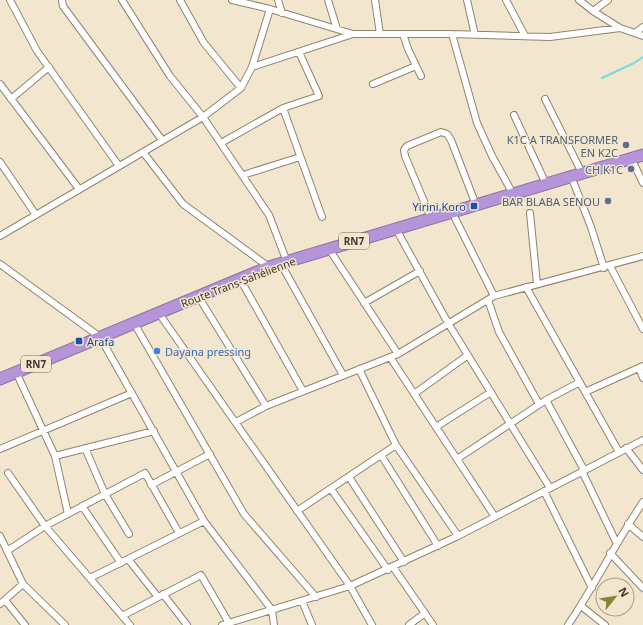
<svg xmlns="http://www.w3.org/2000/svg" width="643" height="625" font-family="'Noto Sans',sans-serif">
<style>
.lines{fill:none;stroke-linecap:round;stroke-linejoin:round}
.stream{stroke:#77dae0;stroke-width:2}
.street-casing{stroke:#90846e;stroke-width:8}
.highway-casing{stroke:#8b749e;stroke-width:13}
.street{stroke:#fff;stroke-width:6}
.highway{stroke:#b594d9;stroke-width:11}
.service-dot{fill:#5c6f8a;stroke:#f3e6ce;stroke-width:1.5}
.transit-dot{fill:#1a4fb4;stroke:#f3e6ce;stroke-width:1.5}
.shop-dot{fill:#3f7fe0;stroke:#f3e6ce;stroke-width:1.5}
.labels{text-anchor:middle;dominant-baseline:central;stroke-width:3;stroke-linejoin:round;paint-order:stroke}
.shield{fill:#f3e6ce;stroke:#746d5f;stroke-width:1}
.shield-label{font-size:10px;font-weight:bold;fill:#3e392f}
.service-label{font-size:11px;fill:#4e5e75;stroke:#f3e6ce;text-anchor:end}
.transit-label{font-size:11px;fill:#164399;stroke:#f3e6ce;text-anchor:end}
.street-label{font-size:11px;fill:#3e392f;stroke:#f3e6ce}
.shop-label{font-size:11px;fill:#366cbe;stroke:#f3e6ce;text-anchor:start}
</style>
<rect width="100%" height="100%" fill="#f3e6ce"/>
<g class="lines">
<path class="stream" d="M602 78 634 63 643 57"/>
<defs>
<path id="street" d="M10 0 37 51 119 166
M62 0 63 6 162 140
M122 0 170 76 203 117 269 215 287 262
M180 0 204 43 241 88
M232 0 270 9 353 34H452L550 37 620 28
M278 0 282 13
M328 0 337 29
M375 0 380 34
M467 0 475 35
M506 0 525 36
M579 0 593 11 620 28 643 36
M593 11 608 0
M635 33 643 27
M403 34 408 49 421 76
M452 34 477 123 492 156 513 194
M252 67 353 34
M0 84 79 189
M373 84 416 66
M11 99 49 67
M545 99 582 173
M283 108 322 217
M514 115 546 184
M221 143 283 108 319 96 299 52
M143 152 183 204 269 267
M631 158 643 183
M0 162 36 215
M243 175 300 157
M571 176 591 227 604 268
M452 212 494 296
M530 213 537 284
M431 218 405 156 404 150 407 146 441 132 447 134 451 140 476 205
M396 229 448 323 550 488
M0 236 203 117 241 88 252 67 270 9
M329 249 398 354
M0 264 100 337 204 521 272 610 274 625
M281 264 343 375
M610 266 643 329
M240 279 303 391
M526 287 619 452
M198 296 266 406
M488 300 499 332 539 404
M364 303 420 271
M158 312 350 586 372 625
M134 323 244 514 316 597
M390 357 495 517
M639 368 643 378
M359 369 396 445 458 536
M16 372 55 456 68 514
M585 392 643 366
M414 394 468 355
M546 400 584 470
M236 422 266 406 398 354 494 296 643 256
M436 427 491 392
M85 448 105 494 129 534
M626 448 643 470
M0 449 132 393
M381 455 438 546
M55 456 154 431
M457 459 546 400 580 382
M582 471 616 542
M8 473 45 526 130 625
M349 477 404 562
M151 485 210 454
M331 489 388 570
M544 491 592 588
M82 506 121 563
M297 511 396 445
M628 524 643 537
M0 536 23 584 65 625
M7 551 45 526 145 473 179 533
M610 553 643 588
M128 559 158 597
M393 567 433 625
M90 578 204 521
M163 594 187 625
M5 600 25 625
M302 601 312 625
M0 604 23 584
M581 606 605 625
M122 616 201 575 229 623
M222 625 350 586 458 536 643 440
M409 625 425 613
M568 625C595 585 616 542 643 502"/>
<path id="highway" d="M0 379 269 267 643 155"/>
</defs>
<use href="#street" class="street-casing"/>
<use href="#highway" class="highway-casing"/>
<use href="#street" class="street"/>
<use href="#highway" class="highway"/>
</g>
<g class="service-dot">
<circle cx="626" cy="145" r="4"/>
<circle cx="631" cy="169" r="4"/>
<circle cx="608" cy="201" r="4"/>
</g>
<g class="transit-dot">
<rect x="470" y="202" width="8" height="8" rx="2"/>
<rect x="75" y="337" width="8" height="8" rx="2"/>
</g>
<circle class="shop-dot" cx="157" cy="351" r="4"/>
<g class="labels">
<g class="shield">
<rect x="339" y="233" width="30" height="16" rx="3"/>
<rect x="21" y="356" width="30" height="16" rx="3"/>
</g>
<g class="shield-label">
<text x="354" y="241">RN7</text>
<text x="36" y="364">RN7</text>
</g>
<g class="service-label">
<text x="618" y="139">K1C A TRANSFORMER<tspan x="618" dy="13">EN K2C</tspan></text>
<text x="623" y="169">CH K1C</text>
<text x="600" y="201">BAR BLABA SENOU</text>
</g>
<g class="transit-label">
<text x="466" y="206">Yirini Koro</text>
<text x="87" y="341" text-anchor="start">Arafa</text>
</g>
<g class="street-label">
<text transform="translate(238 282) rotate(-21)">Route Trans-Sahélienne</text>
</g>
<g class="shop-label">
<text x="165" y="351">Dayana pressing</text>
</g>
</g>
<g transform="translate(615 597) rotate(60)"><circle r="19" fill="#f3e6ce" stroke="#aba18e"/>
<path d="M0-3L7 15L0 10L-7 15Z" fill="#818631"/>
<text y="-6" font-size="11" font-weight="bold" text-anchor="middle" fill="#3e392f">N</text>
</g>
</svg>
